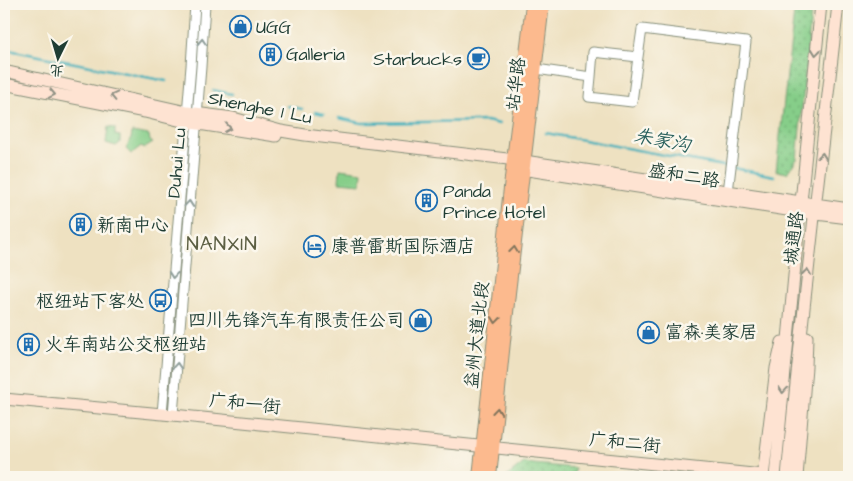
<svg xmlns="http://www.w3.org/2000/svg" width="853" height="481" font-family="'Architects Daughter','LXGW WenKai TC',sans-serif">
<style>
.green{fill:#86ce89;stroke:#52865e}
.park{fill:url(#park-dots);stroke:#52865e}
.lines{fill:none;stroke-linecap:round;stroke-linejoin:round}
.stream{stroke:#41b1bc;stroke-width:2.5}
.street-casing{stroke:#868f7a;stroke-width:11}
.secondary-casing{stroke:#868f7a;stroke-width:13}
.primary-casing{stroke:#868f7a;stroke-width:14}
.street{stroke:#fff;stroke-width:9}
.secondary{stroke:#fee3d2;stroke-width:11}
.primary{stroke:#fcba8e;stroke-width:12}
.oneway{stroke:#8f9e9a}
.oneway2{stroke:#8e9083}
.oneway3{stroke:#82755c}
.labels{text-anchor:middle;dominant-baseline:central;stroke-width:5;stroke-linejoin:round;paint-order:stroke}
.poi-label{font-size:18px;fill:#1f3d34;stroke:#fbf7ec;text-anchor:start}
.street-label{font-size:18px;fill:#1f3d34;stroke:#fbf7ec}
.water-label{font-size:19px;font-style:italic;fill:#29605d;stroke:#fbf7ec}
.quarter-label{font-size:20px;letter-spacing:1px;fill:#5c5f43;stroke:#fbf7ec}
</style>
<defs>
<pattern id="park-dots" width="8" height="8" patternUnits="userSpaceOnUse" patternTransform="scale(1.25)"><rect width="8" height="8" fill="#86ce89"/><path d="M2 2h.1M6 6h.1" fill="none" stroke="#6da871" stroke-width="1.8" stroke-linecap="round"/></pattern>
</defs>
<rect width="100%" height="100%" fill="#fbf7ec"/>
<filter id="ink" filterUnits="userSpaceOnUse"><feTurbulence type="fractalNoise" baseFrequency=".02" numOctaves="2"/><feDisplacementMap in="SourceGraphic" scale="10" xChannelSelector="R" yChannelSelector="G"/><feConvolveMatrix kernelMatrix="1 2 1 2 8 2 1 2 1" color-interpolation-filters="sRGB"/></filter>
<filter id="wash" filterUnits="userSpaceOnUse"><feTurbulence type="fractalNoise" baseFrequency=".0096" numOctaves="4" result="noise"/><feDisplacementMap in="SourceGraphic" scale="20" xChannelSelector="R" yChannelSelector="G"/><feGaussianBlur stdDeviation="1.12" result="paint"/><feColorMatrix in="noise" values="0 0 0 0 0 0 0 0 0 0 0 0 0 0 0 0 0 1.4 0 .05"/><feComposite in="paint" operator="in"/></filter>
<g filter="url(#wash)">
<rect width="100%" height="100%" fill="#eee1c1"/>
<path class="green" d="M108 127 115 128V135L120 136V143L116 146 106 143Z
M132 132 149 135 150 141 153 143 145 148 141 146 131 154 126 149 131 139Z
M340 169 362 172 361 184 339 182Z"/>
<path class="park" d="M795 4H812L797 159 787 173 776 171Z
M524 463 575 468 574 477H506Z"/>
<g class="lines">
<path class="stream" d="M4 49 166 81
M213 90 232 94
M288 106 302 109
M315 112 324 114
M339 118 361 123 487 121 499 124
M546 133 728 167
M733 168 774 176"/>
</g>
</g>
<g filter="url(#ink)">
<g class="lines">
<defs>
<path id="street" d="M536 69 591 77 589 97 632 102 638 57
M591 77 593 52 638 57 642 29 746 42 728 192
M162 414 191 66 195 4
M173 415 201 67 205 4"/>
<path id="secondary" d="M4 71 187 112 233 118 281 131 305 135 524 161 849 209
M4 84 145 112 186 122 276 136
M515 168 800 212 849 218
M4 399 173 415 763 475
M763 477 776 368 782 342
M775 477 800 212 821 4
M787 477C801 319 821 162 838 4
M797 477 806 367 807 337"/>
<path id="primary" d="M479 477 513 160 532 4
M490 477 509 293 543 4"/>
</defs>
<use href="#street" class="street-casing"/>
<use href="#secondary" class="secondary-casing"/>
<use href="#primary" class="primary-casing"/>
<use href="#street" class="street"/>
<use href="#secondary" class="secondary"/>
<use href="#primary" class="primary"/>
</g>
<defs><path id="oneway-chevron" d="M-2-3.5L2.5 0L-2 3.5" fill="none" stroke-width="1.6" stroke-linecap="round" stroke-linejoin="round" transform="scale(1.25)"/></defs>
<g class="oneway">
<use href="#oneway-chevron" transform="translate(202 42) rotate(-87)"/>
<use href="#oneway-chevron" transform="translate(189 204) rotate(-85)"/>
<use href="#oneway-chevron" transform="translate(173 275) rotate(95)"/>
<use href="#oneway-chevron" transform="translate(177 366) rotate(-86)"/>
</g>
<g class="oneway2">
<use href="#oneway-chevron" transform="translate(816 52) rotate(96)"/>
<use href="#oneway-chevron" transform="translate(52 94) rotate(11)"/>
<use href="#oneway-chevron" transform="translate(114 96) rotate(-167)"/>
<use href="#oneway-chevron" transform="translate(228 128) rotate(8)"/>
<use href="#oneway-chevron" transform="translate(822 156) rotate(-84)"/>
<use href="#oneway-chevron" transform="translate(807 272) rotate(-83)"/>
<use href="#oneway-chevron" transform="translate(783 390) rotate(95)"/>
</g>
<g class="oneway3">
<use href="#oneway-chevron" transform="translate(514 250) rotate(-83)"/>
<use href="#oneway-chevron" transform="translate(496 320) rotate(96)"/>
<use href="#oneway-chevron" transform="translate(497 411) rotate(-84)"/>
</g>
</g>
<defs>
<symbol id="shop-ring" viewBox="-11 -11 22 22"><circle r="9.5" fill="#fbf7ec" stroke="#1f6fb2" stroke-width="1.5"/><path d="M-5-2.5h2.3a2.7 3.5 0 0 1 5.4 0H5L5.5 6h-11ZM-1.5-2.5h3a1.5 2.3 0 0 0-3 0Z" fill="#1f6fb2"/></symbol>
<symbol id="building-ring" viewBox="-11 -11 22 22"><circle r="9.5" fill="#fbf7ec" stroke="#1f6fb2" stroke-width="1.5"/><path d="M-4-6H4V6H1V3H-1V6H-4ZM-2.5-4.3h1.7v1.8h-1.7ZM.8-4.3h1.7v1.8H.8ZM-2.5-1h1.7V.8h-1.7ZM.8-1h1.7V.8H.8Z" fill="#1f6fb2"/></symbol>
<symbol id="cafe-ring" viewBox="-11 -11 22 22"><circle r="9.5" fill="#fbf7ec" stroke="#1f6fb2" stroke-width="1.5"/><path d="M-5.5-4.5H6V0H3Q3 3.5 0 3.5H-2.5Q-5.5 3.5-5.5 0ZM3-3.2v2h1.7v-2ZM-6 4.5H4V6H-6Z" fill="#1f6fb2"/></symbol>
<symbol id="hotel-ring" viewBox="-11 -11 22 22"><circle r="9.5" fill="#fbf7ec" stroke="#1f6fb2" stroke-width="1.5"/><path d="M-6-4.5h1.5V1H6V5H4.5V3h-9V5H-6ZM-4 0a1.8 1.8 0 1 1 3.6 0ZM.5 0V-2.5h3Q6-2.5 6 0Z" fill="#1f6fb2"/></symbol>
<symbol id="bus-ring" viewBox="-11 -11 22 22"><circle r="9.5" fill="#fbf7ec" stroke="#1f6fb2" stroke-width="1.5"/><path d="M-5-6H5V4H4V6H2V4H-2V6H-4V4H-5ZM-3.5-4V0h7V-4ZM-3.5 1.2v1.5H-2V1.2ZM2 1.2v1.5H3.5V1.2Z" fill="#1f6fb2"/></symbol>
</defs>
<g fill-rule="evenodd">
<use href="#shop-ring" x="228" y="14" width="25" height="25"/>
<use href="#building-ring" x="258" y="42" width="25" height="25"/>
<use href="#cafe-ring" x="466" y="46" width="25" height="25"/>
<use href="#building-ring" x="414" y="188" width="25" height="25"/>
<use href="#building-ring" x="68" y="212" width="25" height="25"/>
<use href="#hotel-ring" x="302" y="234" width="25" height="25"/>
<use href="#bus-ring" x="148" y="288" width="25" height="25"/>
<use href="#shop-ring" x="408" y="308" width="25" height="25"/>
<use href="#shop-ring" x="636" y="320" width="25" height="25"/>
<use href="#building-ring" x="16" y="332" width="25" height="25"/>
</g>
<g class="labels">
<g class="poi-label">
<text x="256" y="27">UGG</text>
<text x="286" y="54">Galleria</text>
<text x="462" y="59" text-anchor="end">Starbucks</text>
<text x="443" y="191">Panda<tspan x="443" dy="21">Prince Hotel</tspan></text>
<text x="97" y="225">新南中心</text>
<text x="331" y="246">康普雷斯国际酒店</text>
<text x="144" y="301" text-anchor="end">枢纽站下客处</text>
<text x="404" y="320" text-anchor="end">四川先锋汽车有限责任公司</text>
<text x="665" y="332">富森·美家居</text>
<text x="45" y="344">火车南站公交枢纽站</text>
</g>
<g class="street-label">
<text transform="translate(516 84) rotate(-83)">站华路</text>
<text transform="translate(260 108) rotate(11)">Shenghe 1 Lu</text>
<text transform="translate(177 163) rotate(-85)">Duhui Lu</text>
<text transform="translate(684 176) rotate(9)">盛和二路</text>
<text transform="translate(794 238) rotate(-83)">城通路</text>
<text transform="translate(477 335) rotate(-84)">益州大道北段</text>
<text transform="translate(245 404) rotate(6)">广和一街</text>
<text transform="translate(625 443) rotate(6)">广和二街</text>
</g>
<g class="water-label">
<text transform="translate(662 141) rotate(11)">朱家沟</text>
</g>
<g class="quarter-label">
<text x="222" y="244">NANXIN</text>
</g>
</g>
<rect width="853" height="481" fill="none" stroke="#fbf7ec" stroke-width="20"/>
<g transform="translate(58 58) rotate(185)" stroke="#fbf7ec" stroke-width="4" paint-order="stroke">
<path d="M0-4L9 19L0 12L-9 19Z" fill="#1f3d34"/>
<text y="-8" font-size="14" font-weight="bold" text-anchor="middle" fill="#1f3d34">北</text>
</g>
</svg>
